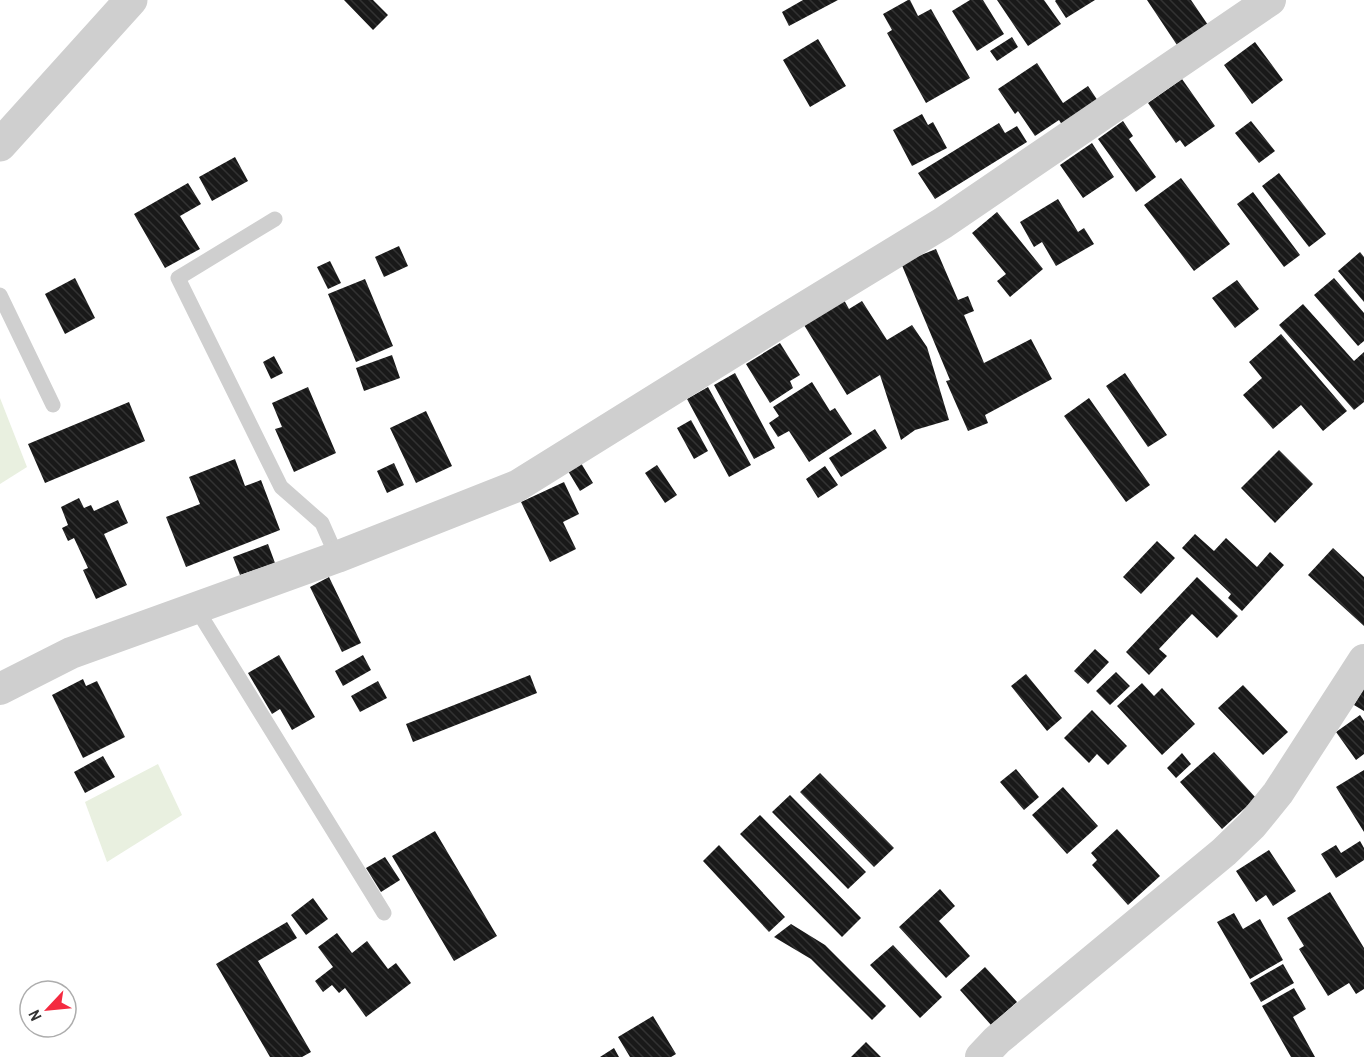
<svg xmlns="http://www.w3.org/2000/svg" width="1364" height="1057" font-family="'Archivo Narrow',sans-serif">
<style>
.green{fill:#e9f0e0}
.building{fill:url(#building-back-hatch)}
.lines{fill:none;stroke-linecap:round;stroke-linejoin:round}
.service{stroke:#cfcfcf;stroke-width:15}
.minor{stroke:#cfcfcf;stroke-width:32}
.tertiary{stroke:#cfcfcf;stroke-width:33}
</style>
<defs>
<pattern id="building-back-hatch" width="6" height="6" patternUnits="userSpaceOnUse" patternTransform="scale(1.5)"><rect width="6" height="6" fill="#191919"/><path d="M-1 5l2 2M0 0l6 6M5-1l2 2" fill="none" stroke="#323232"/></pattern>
</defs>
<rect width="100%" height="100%" fill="#fff"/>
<path class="green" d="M0 398 27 467 0 484Z
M158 764 182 815 107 862 85 802Z"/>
<path class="building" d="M344 0H373L388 15 373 30Z
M803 0H838L789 26 782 12Z
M908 0H910L918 16 931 9 970 78 926 103 887 33 892 30 883 14Z
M970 0H983L1004 34 977 51 952 11Z
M997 0H1044L1061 24 1028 46Z
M1056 0H1095L1066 18 1055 1Z
M1147 0H1191L1208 25 1177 45Z
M1012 37 1018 47 997 61 990 51Z
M818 39 846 86 810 107 783 60Z
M1255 42 1283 80 1252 104 1224 65Z
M1037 63 1063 103 1088 86 1100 104 1064 128 1059 120 1035 136 1018 111 1015 114 998 89Z
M1182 79 1215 126 1185 147 1180 140 1176 143 1148 103Z
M922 114 928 125 933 122 947 148 912 166 893 130Z
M1123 121 1133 136 1129 139 1156 177 1136 192 1098 139Z
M1251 121 1275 151 1259 163 1235 133Z
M999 123 1005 133 1017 126 1027 142 935 199 918 173Z
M1092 143 1114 177 1083 198 1060 165Z
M235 157 248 181 212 201 199 177Z
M1279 173 1326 234 1309 247 1262 186Z
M1181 178 1230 244 1194 271 1144 205Z
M188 183 201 204 180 216 200 249 165 268 134 214Z
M1253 192 1300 255 1284 267 1237 204Z
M1058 199 1078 232 1084 228 1094 244 1056 266 1042 242 1034 247 1020 222Z
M997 212 1043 269 1010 297 997 281 1006 274 972 233Z
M399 246 408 266 384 277 375 257Z
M936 249 958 300 968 296 974 311 964 315 984 363 1031 339 1052 379 985 415 988 423 968 431 946 381 950 380 901 263Z
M1360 252 1364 257V302L1338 271Z
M330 261 341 283 328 289 317 267Z
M75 278 95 318 65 334 45 294Z
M1334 278 1364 313V341L1358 346 1314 295Z
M365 279 393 346 356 362 328 294Z
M1237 280 1259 309 1235 328 1212 298Z
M844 300 849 309 862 301 887 340 912 325 927 347 949 420 915 430 901 440 880 375 847 395 804 325Z
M1303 304 1354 361 1364 352V402L1354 410 1279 325Z
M1281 334 1347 411 1323 431 1301 405 1273 429 1243 395 1262 378 1249 362Z
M780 343 800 375 790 381 793 388 770 403 746 364Z
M392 355 400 378 364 391 356 368Z
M274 356 283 373 271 379 263 362Z
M735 373 775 448 754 459 714 385Z
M1125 373 1167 435 1148 447 1106 386Z
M812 382 830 411 835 408 852 434 809 462 789 431 778 437 769 423 779 416 773 407Z
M308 387 336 453 294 472 275 429 282 427 272 403Z
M708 387 751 465 729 477 687 399Z
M1089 398 1150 485 1126 502 1064 416Z
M129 402 145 441 45 483 28 444Z
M426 411 452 466 416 483 390 428Z
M691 420 708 451 694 459 677 428Z
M875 429 887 448 841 477 829 458Z
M1279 450 1313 484 1275 523 1241 488Z
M235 459 245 486 261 480 280 530 186 567 166 517 200 504 189 477Z
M394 463 404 485 387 493 377 471Z
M581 463 593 483 580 491 568 471Z
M657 465 677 495 665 503 645 473Z
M825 466 838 485 818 498 806 479Z
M564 482 579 514 563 522 576 549 550 562 521 502Z
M79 498 84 508 91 505 94 511 118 500 128 523 104 534 127 585 96 599 83 570 88 568 74 538 68 541 62 528 68 525 61 507Z
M1195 534 1214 551 1226 538 1257 567 1270 552 1284 565 1242 611 1228 598 1231 594 1182 548Z
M1157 541 1175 558 1141 594 1123 577Z
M268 544 275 563 240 575 233 557Z
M1333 548 1364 577V626L1308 575Z
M329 577 361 643 342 652 310 587Z
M1197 577 1238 616 1217 638 1192 614 1159 649 1167 656 1149 675 1126 652Z
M1095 649 1109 662 1088 684 1074 671Z
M279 655 315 717 292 730 280 709 272 714 248 673Z
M363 655 371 670 343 686 335 671Z
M1116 672 1130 686 1110 705 1096 691Z
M1026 674 1062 718 1047 731 1011 686Z
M530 675 537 693 413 742 406 724Z
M83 679 86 686 97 681 125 737 83 758 52 695Z
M378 681 387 698 360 712 351 696Z
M1142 683 1154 696 1162 688 1195 724 1162 755 1117 706Z
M1243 685 1288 732 1263 755 1218 708Z
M1364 688V711L1354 705Z
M1092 710 1127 746 1108 765 1097 754 1089 763 1064 738Z
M1360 715 1364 721V754L1356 760 1336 732Z
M1214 752 1256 798 1222 829 1180 782Z
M1182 753 1191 764 1176 778 1167 768Z
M103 756 115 777 85 793 74 772Z
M1016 769 1039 797 1024 810 1000 782Z
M1364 770V832L1336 787Z
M820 773 894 848 874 867 800 792Z
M1063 787 1098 826 1067 854 1032 815Z
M790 795 866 872 848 889 772 812Z
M760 815 861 918 842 937 740 834Z
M1117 829 1160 876 1128 905 1092 865 1097 860 1091 853Z
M435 831 497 936 454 961 392 856Z
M1360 841 1364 848V860L1336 878 1321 854 1336 845 1341 853Z
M719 845 785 917 769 932 703 861Z
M1269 850 1296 891 1273 906 1266 895 1256 902 1236 871Z
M385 857 400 880 381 892 366 868Z
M940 889 955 906 939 921 970 956 946 978 899 927Z
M1330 892 1364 948V989L1356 994 1349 983 1328 996 1299 949 1304 946 1287 918Z
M313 898 328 919 306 935 291 915Z
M1234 913 1243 929 1260 919 1283 960 1250 979 1217 922Z
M287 922 297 938 258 961 311 1052 302 1057H270L216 964Z
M791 924 825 945 886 1006 872 1020 811 959 774 937Z
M337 933 352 953 367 941 388 969 396 963 411 983 366 1017 345 988 339 993 332 985 323 992 315 981 333 967 318 947Z
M893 945 942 997 920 1018 870 965Z
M1283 964 1294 983 1261 1002 1250 983Z
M985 967 1017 1002 991 1025 960 990Z
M1294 988 1306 1009 1293 1017 1315 1057H1291L1262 1006Z
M653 1016 676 1054 671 1057H630L618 1037Z
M866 1042 881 1057H851Z
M614 1048 619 1057H600Z"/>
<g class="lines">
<path class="service" d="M275 219 178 278 281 487 322 523 337 557
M0 295 53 405
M196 608 384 913"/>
<path class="minor" d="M0 689 71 653 337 557 517 486 779 323 943 223 1270 0
M981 1057 997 1040 1224 852 1252 825 1278 793 1364 660"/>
<path class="tertiary" d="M0 145 131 0"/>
</g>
<g transform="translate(48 1009) rotate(244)"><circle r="28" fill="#ffffff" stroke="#adadad" stroke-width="1.5"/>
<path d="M0-4.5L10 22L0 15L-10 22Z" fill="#f42a40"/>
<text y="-9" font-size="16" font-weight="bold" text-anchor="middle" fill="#323232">N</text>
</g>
</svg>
